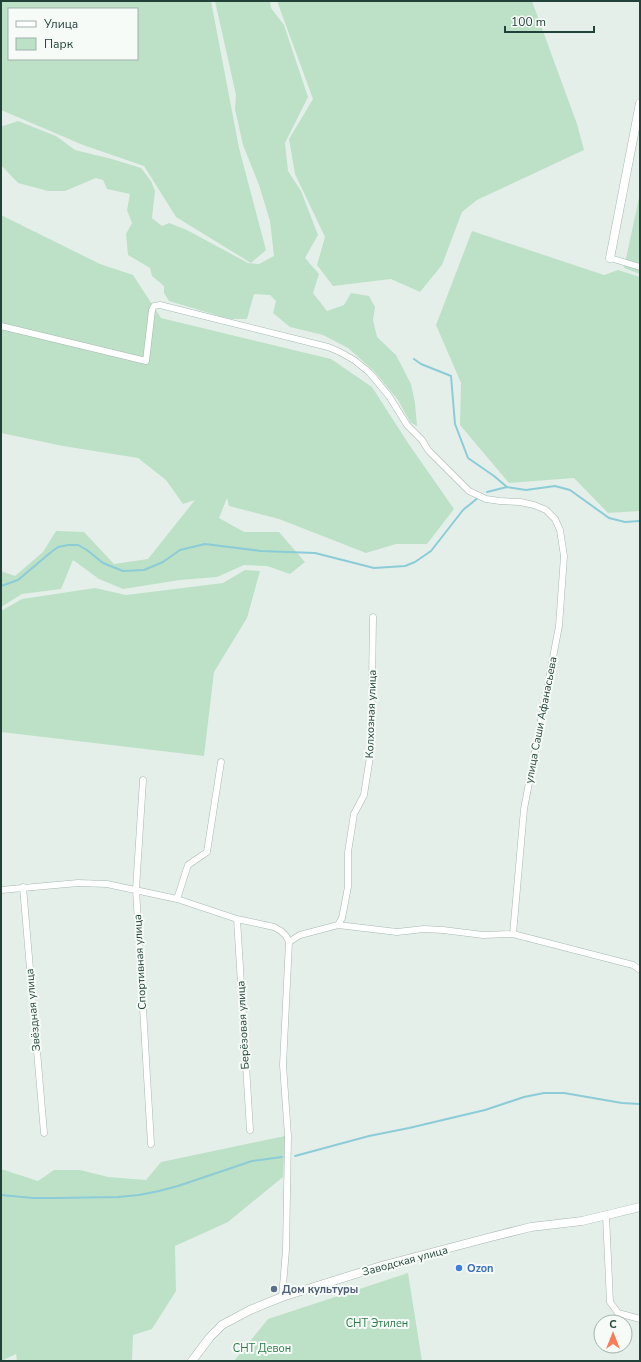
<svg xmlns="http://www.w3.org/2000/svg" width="641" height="1362" font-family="'Nunito Sans',sans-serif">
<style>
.green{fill:#bde1c6;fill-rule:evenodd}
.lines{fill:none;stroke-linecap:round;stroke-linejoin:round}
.stream{stroke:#8bccd6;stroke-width:2}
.minor-casing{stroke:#a7b8b1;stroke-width:7}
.tertiary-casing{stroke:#a7b8b1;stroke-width:9}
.minor{stroke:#fff;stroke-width:6}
.tertiary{stroke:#fff;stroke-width:8}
.shop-dot{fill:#3f7fe0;stroke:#f6fbf8;stroke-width:1.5}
.service-dot{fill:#5c6f8a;stroke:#f6fbf8;stroke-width:1.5}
.labels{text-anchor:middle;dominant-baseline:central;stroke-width:4;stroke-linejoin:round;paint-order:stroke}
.street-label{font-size:11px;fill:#224239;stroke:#f6fbf8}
.shop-label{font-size:11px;font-weight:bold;fill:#366cbe;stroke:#f6fbf8;text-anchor:start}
.service-label{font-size:11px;font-weight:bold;fill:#4e5e75;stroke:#f6fbf8;text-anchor:start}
.park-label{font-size:11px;fill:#2a7b48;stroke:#f6fbf8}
</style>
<rect width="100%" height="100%" fill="#e5efea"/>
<path class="green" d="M1 1H211L239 148 266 250 251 263 176 217 144 166 83 145 1 110ZM9 9H137V59H9Z
M215 1H270L271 8 284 25 308 97 285 143 288 171 301 191 318 235 305 258 319 274 313 293 327 311 344 305 351 293 369 296 375 307 373 320 377 337 396 355 411 384 415 403 417 426 410 422 398 400 373 370 348 348 323 335 290 327 273 313 276 301 270 295 254 294 247 319H229L169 301 164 293V286L152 276 150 268 128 255 126 234 132 223 127 210 130 194 107 189 103 180 96 178 65 191H48L18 183 1 165V125L3 126 18 121 56 136 75 150 112 159 141 168 151 181 155 191 152 218 162 226 169 223 187 230 248 263 259 264 274 256 270 221 259 185 243 145 235 109 236 95Z
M277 1H532L577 124 584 150 477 200 462 212 442 265 420 292 391 279 333 286 317 265 325 237 295 174 289 139 313 99Z
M640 193V274L624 268Z
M1 215 100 264 133 275 161 318 331 359 372 387 408 443 454 509 427 544H396L366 553 279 519 229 506 227 498 219 518 244 532H279L305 562 290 574 267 566 244 565 217 577 180 580 123 589 99 579 73 560 61 589 22 594 1 607V571L15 576 43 552 56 531 84 532 114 564 148 559 195 500 183 504 166 480 138 458 63 446 1 433Z
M472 231 604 275 618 270 640 277V511L608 513 574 478 509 483 460 425 461 383 436 325Z
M245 570 260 571 247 618 214 672 204 756 1 732V611L22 599 95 588 126 595 223 583Z
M285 1136 283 1177 228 1222 175 1246 176 1291 152 1329 133 1335 132 1361H17L16 1354 1 1361V1169L38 1181 54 1170H80L108 1177 146 1180 161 1162Z
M408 1273 422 1361H234L268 1319Z"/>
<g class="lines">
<path class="stream" d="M414 359 421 364 451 376 455 424 468 458 494 476 507 487 526 490 555 486 570 490 609 518 625 522 640 521
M487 492 507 487
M1 586 18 580 50 553 58 547 68 545H78L87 550 103 563 123 571 144 570 163 562 180 550 205 544 261 551 315 553 374 568 405 566 415 562 431 551 463 510 479 497
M295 1156 369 1136 409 1128 485 1110 524 1097 544 1093H564L622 1103 640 1104
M1 1195 33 1198H56L118 1197 139 1195 159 1191 178 1186 252 1161 282 1157"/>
<defs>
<path id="minor" d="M610 258 640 267
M1 326 146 361 152 310 154 306 160 305 328 347 340 352 354 360 369 372 389 396 407 425 422 440 428 450 469 491 486 499 500 501 520 502 534 505 546 510 555 519 560 530 564 556 559 626 524 809 513 934
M143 780 136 889 151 1144
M23 887 44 1133
M1 890 78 883 107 884 177 899 237 919 274 927 281 931 286 936 289 942 300 935 338 925 397 932 424 929 443 930 483 935 513 934 633 965 640 970
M177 899 188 865 207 852 221 762
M237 919 250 1130
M338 925 342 918 348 887V852L354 814 364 795 371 750 373 617
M606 1216 610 1302 618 1313 640 1319
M282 1297 286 1250 288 1136 283 1065 289 942"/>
<path id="tertiary" d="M610 258 640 103
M192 1361 210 1337 222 1325 250 1310 282 1297 381 1266 491 1237 531 1227 582 1221 640 1207"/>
</defs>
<use href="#minor" class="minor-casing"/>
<use href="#tertiary" class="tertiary-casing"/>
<use href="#minor" class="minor"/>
<use href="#tertiary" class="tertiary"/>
</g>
<circle class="shop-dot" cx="459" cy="1268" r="4"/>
<circle class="service-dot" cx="274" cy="1289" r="4"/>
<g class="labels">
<g class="street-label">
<text transform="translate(371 714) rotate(-88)">Колхозная улица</text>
<text transform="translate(541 720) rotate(-79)">улица Саши Афанасьева</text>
<text transform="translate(140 962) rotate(-93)">Спортивная улица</text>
<text transform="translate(33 1010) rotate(-95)">Звёздная улица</text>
<text transform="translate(243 1025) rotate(-93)">Берёзовая улица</text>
<text transform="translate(405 1261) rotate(-15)">Заводская улица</text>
</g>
<g class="shop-label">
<text x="467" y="1268">Ozon</text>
</g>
<g class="service-label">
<text x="282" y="1289">Дом культуры</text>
</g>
<g class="park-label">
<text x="377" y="1323">СНТ Этилен</text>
<text x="262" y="1348">СНТ Девон</text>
</g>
</g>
<rect width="641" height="1362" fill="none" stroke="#224239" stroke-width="4"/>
<rect x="8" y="8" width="130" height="52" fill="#f6fbf8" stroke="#a1b1ac"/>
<rect x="16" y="21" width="20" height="6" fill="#ffffff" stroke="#a1b1ac"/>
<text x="44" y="28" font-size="12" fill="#224239">Улица</text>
<rect x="16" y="38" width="20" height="12" fill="#bde1c6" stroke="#a1b1ac"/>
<text x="44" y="48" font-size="12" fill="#224239">Парк</text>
<g transform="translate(613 1334)"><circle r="19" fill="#f6fbf8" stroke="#a1b1ac"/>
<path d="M0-3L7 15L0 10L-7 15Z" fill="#f97d59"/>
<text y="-6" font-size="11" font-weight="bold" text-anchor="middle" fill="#224239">С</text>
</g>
<path d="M505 26v6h89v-6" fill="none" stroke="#224239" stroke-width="2"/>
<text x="511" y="26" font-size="12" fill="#224239" stroke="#f6fbf8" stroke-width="3" paint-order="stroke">100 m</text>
</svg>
